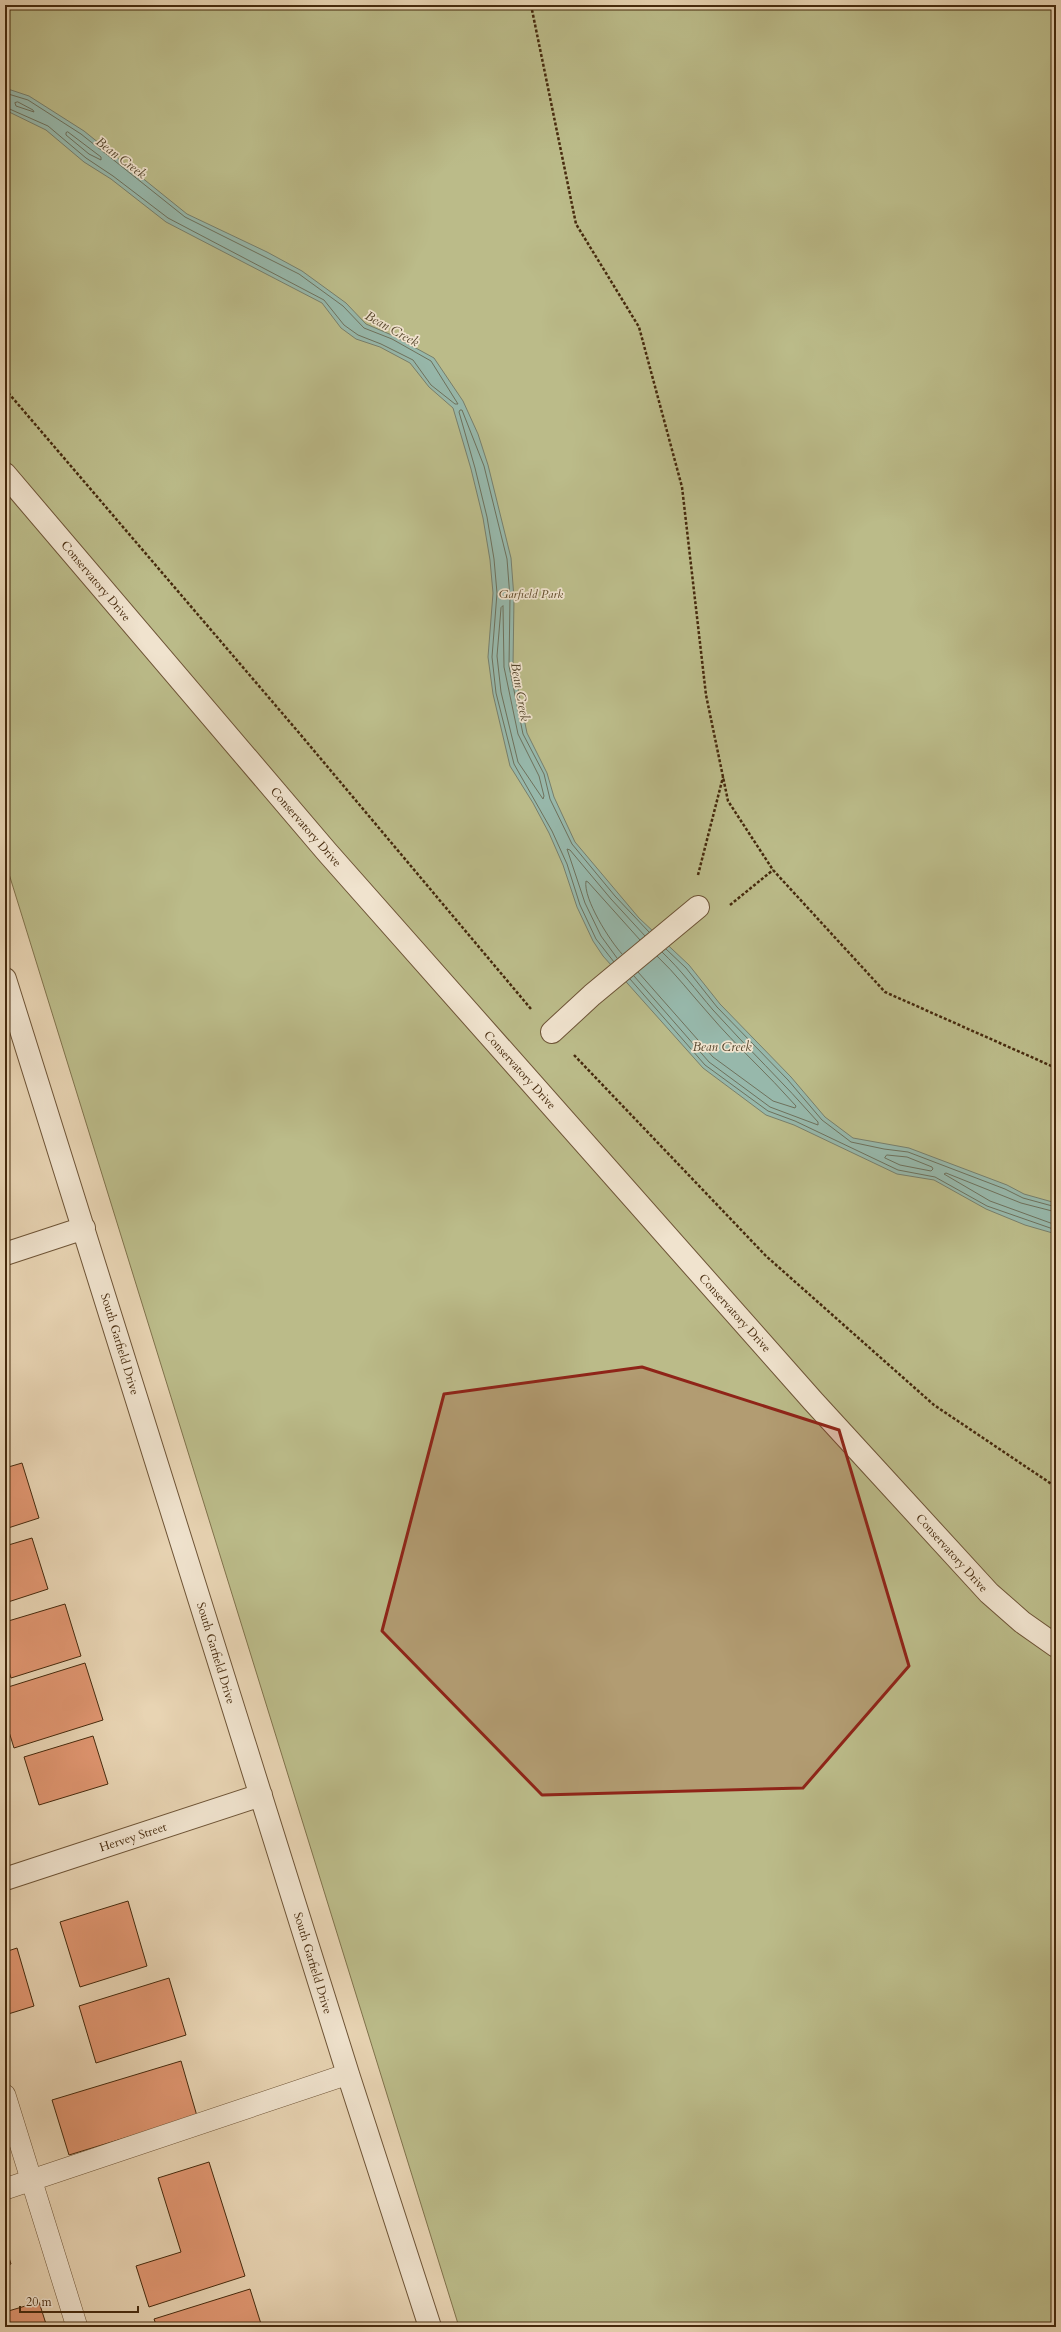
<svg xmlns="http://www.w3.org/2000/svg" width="1061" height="2332" font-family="Cardo,serif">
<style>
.green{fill:#bbbb89;stroke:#80724b}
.water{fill:#97b8ab;stroke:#777f6c}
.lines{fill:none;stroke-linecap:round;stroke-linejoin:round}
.shore{stroke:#6e715c;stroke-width:1}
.building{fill:#e09671;stroke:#462a0d}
.service-casing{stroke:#6e5436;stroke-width:22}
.pedestrian-casing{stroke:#6e5436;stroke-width:24}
.minor-casing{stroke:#6e5436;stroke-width:24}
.path{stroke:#462a0d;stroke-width:2.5;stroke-dasharray:3 2;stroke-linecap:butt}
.service{stroke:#f0e3ce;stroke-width:21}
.pedestrian{stroke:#f0e3ce;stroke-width:22}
.minor{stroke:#f0e3ce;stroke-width:22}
.marked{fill:#8f2418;fill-opacity:0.2;stroke:#8f2418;stroke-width:3;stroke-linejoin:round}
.labels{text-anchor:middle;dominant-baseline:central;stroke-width:3.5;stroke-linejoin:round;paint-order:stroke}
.street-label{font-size:12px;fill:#462a0d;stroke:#f0e3ce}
.park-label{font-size:12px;font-style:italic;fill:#5d4726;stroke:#f0e3ce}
.water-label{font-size:13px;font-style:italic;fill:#56462d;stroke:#f0e3ce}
</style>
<rect width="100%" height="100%" fill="#e8d4b3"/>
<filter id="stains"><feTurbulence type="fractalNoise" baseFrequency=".005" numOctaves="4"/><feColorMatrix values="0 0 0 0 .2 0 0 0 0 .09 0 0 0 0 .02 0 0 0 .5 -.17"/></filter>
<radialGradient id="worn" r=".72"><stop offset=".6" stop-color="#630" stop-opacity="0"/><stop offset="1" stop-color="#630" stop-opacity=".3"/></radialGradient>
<path class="green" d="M5 5H1056V2327H459L5 861Z"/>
<path class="water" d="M5 88 29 96 84 131 187 214 267 252 302 271 346 303 366 324 394 336 434 358 463 401 478 434 488 465 511 558 514 598 513 665 527 733 547 773 554 797 575 842 639 918 689 965 720 1004 791 1077 825 1117 853 1138 909 1148 1007 1185 1024 1194 1056 1203V1234L1025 1225 986 1209 934 1180 897 1174 794 1125 766 1115 703 1068 603 956 593 941 577 907 563 865 549 833 533 803 510 766 493 694 488 657 493 593 490 560 483 518 471 469 453 408 429 387 410 363 380 347 356 339 341 328 322 303 166 222 111 179 84 162 46 130 5 110Z"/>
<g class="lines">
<path class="shore" d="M5 93 28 100 81 134 185 217 299 274 343 306 364 328 392 339 431 361 458 404H455L431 385 413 360 381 344 358 335 344 325 324 300 168 218 113 176 86 158 48 126 5 107
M18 102 33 110 34 112 16 106 15 103Z
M68 132 101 157V160L89 154 66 135V133Z
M503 606 504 667 518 734 539 776 544 796 543 799 518 762 501 692 497 656 501 608Z
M666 949 686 968 717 1007 788 1080 822 1120 851 1142 884 1149 908 1152 1005 1189 1023 1198 1056 1207
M622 954C610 941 583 899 586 881L588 882 640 940
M617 958 601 936 585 903 567 849 570 850 611 899 645 936
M614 962 596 939 580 905 567 864 552 831 514 764 496 693 492 657 497 593 494 559 487 517 475 468 459 412 460 410H462L484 466 507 559 510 598 509 666 523 734 544 774 550 799 572 844 615 896 649 932
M638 972 713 1057 773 1101 795 1108 796 1106C768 1074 736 1046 709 1014 691 994 676 974 657 956
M634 976 709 1062 770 1107 818 1125V1122C784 1083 747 1048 713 1010 696 990 681 970 662 952
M630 979 705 1065 768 1111 795 1121 898 1170 935 1177 987 1206 1056 1230
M887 1155 907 1157 932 1167 933 1169 931 1171 900 1165 885 1158Z
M1056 1212 1021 1203 946 1173 944 1174 990 1201 1056 1225"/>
</g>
<path class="building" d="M22 1463 39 1518 5 1529V1468Z
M32 1538 48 1589 5 1603V1546Z
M65 1604 81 1656 11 1678 5 1658V1622Z
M85 1663 103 1720 14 1748 5 1719V1688Z
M93 1736 108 1784 39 1805 24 1757Z
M128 1901 147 1966 80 1987 60 1922Z
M17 1948 34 2006 5 2015V1952Z
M169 1978 186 2035 96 2063 79 2006Z
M181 2061 197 2116 69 2155 52 2100Z
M209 2162 245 2276 149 2307 136 2266 181 2252 158 2178Z
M5 2245 11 2264 5 2266Z
M250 2289 262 2327H157L154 2319Z
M39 2302 47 2327H5V2312Z"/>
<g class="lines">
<defs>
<path id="service" d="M5 2095 77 2327
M5 2189 348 2074"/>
<path id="pedestrian" d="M552 1032 592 995 698 907"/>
<path id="minor" d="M5 474 327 852 813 1401 989 1593 1022 1622 1056 1646
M5 979 348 2074 430 2327
M5 1254 84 1228
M5 1879 261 1795"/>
</defs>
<use href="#service" class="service-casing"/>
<use href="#pedestrian" class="pedestrian-casing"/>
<use href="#minor" class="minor-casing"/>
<path class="path" d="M531 5 576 224 639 327 682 487 706 695 728 801 773 870 885 992 1056 1068
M5 389 300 734 531 1009
M698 875 723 777
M730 905 773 870
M574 1055 766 1256 934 1405 1056 1487"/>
<use href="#service" class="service"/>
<use href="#pedestrian" class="pedestrian"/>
<use href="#minor" class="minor"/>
</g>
<path class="marked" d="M642 1367 839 1430 909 1666 803 1788 542 1795 382 1631 444 1394Z"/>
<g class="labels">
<g class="street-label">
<text transform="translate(96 581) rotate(50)">Conservatory Drive</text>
<text transform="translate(306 827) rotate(49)">Conservatory Drive</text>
<text transform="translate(520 1070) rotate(48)">Conservatory Drive</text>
<text transform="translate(735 1313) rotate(48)">Conservatory Drive</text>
<text transform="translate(120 1344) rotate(73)">South Garfield Drive</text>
<text transform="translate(952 1553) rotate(48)">Conservatory Drive</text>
<text transform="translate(216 1653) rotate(73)">South Garfield Drive</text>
<text transform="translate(133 1837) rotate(-18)">Hervey Street</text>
<text transform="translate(313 1963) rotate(73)">South Garfield Drive</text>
</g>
<g class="park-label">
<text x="531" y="594">Garfield Park</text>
</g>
<g class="water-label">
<text transform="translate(121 158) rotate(37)">Bean Creek</text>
<text transform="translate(392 329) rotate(29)">Bean Creek</text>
<text transform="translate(520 692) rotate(80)">Bean Creek</text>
<text x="722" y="1047">Bean Creek</text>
</g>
</g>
<rect width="1061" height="2332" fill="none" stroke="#e8d4b3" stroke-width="20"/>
<rect x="6" y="6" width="1049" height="2320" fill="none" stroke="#462a0d" stroke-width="2"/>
<rect x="10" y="10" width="1041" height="2312" fill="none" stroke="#462a0d"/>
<path d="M20 2306v6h118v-6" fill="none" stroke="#462a0d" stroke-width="2"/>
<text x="26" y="2306" font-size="12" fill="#462a0d" stroke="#f0e3ce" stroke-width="3" paint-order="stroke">20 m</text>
<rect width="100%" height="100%" filter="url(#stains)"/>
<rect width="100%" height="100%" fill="url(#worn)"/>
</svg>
